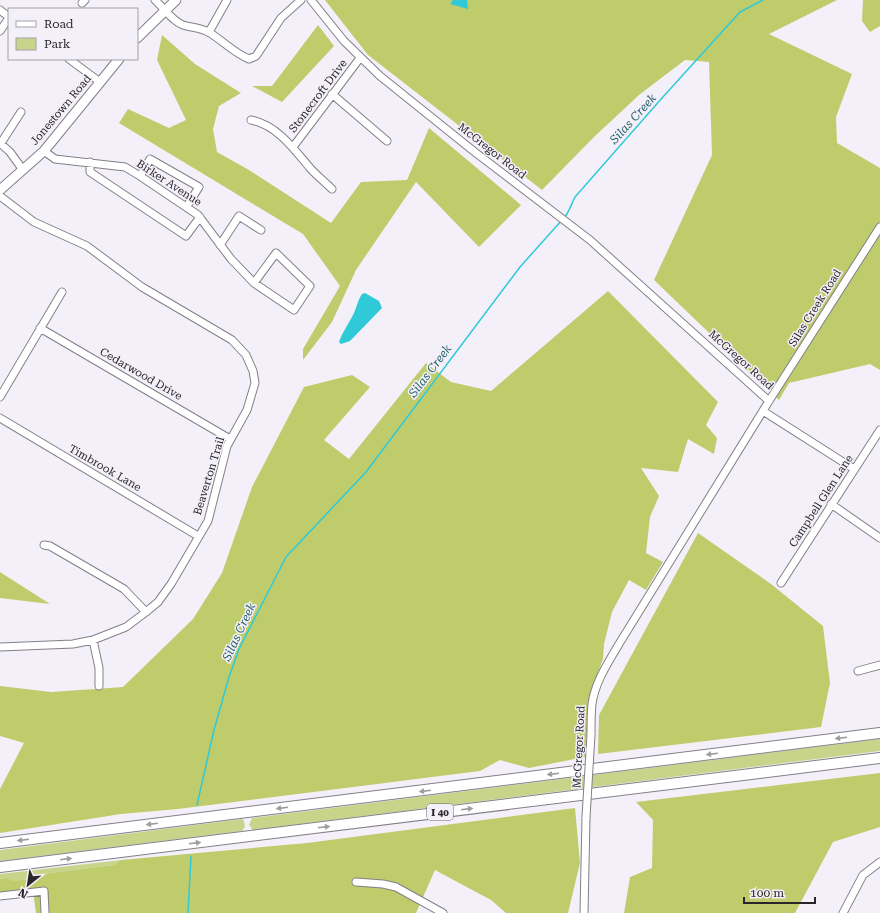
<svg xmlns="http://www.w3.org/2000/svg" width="880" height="913" font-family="'Roboto Serif',serif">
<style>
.green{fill:#c8d489}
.forest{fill:#bfcc6c}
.water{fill:#2fc9d7}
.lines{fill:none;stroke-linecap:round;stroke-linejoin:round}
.stream{stroke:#2fc9d7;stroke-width:1.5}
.minor-casing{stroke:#837f88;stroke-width:9}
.major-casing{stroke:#837f88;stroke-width:11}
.highway-casing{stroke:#837f88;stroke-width:12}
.minor{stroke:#fff;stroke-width:7}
.major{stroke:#fff;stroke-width:9}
.highway{stroke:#fff;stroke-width:10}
.minor-bridge-casing{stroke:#837f88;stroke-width:9;stroke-linecap:butt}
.minor-bridge{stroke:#fff;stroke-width:7}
.oneway{fill:#9e9d9f}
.labels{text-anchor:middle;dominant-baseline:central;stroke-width:3;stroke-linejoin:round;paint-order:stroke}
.shield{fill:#f4f0fa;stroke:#656368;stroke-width:1}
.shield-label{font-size:10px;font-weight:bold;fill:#28262a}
.street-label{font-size:11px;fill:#28262a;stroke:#f4f0fa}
.water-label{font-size:12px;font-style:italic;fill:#276268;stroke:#f4f0fa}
</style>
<rect width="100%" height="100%" fill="#f4f0fa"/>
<path class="green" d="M880 739V751L253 830 249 825 252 818Z
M242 819 244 821 245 827 242 831 0 861V850Z
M121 860 114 865 44 874C33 880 20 881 8 880V878L0 879V874Z"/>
<path class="forest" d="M325 0H837L769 34 852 74 836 117 837 143 880 168V370L870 364 789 383 779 400 654 280 712 155 709 62 685 60 639 95 594 137 542 190 368 55Z
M863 0H880V26L870 32 862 21Z
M318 25 334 46 282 102 252 86H272Z
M162 35 195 64 241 93 219 106 213 129 217 152 249 170 331 223 361 182 407 180 429 128 521 205 479 247 416 182 356 270 332 322 303 360V349L340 286 303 234 119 123 128 109 169 128 186 120 157 60Z
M608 291 718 402 706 425 717 438 714 454 688 439 678 472 641 468 659 496 650 517 646 553 663 562 646 590 629 580 612 612 604 644 603 659 590 695 585 757 529 768 500 760 480 771 178 809 121 814 0 833V789L24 743 0 736V686L51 692 123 687 193 619 222 573 252 487 304 387 352 375 370 387 324 440 349 459 426 363 451 382 491 391Z
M698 533 771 584 823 626 830 683 821 727 598 754 599 715Z
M0 572 50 604 0 598Z
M880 773V827L833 842 795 913H624L630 877 652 868 653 820 636 802Z
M575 808 580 863 568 913H506L491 900 435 870 416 913H36L33 890 0 894V879L8 878 9 880C20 881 33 880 43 874L114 865 121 860 307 843Z"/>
<path class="water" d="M453 0H467L468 9 450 4Z
M365 293 379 301 382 308 350 341 341 344 339 342C343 331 349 323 354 313 357 306 358 300 362 294Z"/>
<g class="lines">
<path class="stream" d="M564 218C570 211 571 204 575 197L662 98 740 12 763 0
M197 805 214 730 229 677 239 649 286 557 366 472 520 267 562 220
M188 913 191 856"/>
<defs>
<path id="minor" d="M155 0C164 8 172 21 183 25 192 28 201 27 210 33 223 41 234 53 249 59L256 56 281 18 301 0
M311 0 344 41 380 76 476 153 590 240 769 401
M82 3 85 0
M0 10 9 17
M0 31 9 18
M209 32 227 0
M69 59 100 82
M332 94 387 141
M251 120C277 125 294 149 310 168 316 175 325 182 332 189
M0 143 10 152 23 170
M1 143 21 112
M293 147 360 58
M44 151 55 159 125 167 140 176 198 215 231 259 254 283
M90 162V172L186 236 200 217
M140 176 150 159 199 187 187 206
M0 196 34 222 87 246 142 287 232 340 246 355 253 371 255 383 247 410 227 446 208 521 171 584 158 602 146 612 126 627 93 640 73 644 0 647
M220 245 239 216 261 230
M276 253 310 286 294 310 254 283Z
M40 328 230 439
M0 397 62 292
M763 411 854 469
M0 418 198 536
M831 504 880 538
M44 545 50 546 124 589 146 612
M781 583 880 430
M93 640 99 668V686
M858 671 880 665
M591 735C591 725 591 714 592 704 595 682 608 663 619 644L769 401 880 227
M356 882 383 884 396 887 443 913
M0 896 44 891 45 913
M584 913 586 817
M843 913 863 875 880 862"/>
<path id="major" d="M137 38 176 0
M0 190 44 151 119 59"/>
<path id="highway" d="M0 843 880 733
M0 867 880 758"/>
</defs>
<use href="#minor" class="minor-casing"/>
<use href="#major" class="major-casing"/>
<use href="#highway" class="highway-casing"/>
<use href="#minor" class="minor"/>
<use href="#major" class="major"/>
<use href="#highway" class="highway"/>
<defs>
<path id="minor-bridge" d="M586 817 591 735"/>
</defs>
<use href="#minor-bridge" class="minor-bridge-casing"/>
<use href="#minor-bridge" class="minor-bridge"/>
</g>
<defs><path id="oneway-solid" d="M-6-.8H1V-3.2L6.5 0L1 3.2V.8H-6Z"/></defs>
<g class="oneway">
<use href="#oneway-solid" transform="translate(841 738) rotate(173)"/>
<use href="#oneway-solid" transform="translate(712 754) rotate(173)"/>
<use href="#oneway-solid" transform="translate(553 774) rotate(173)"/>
<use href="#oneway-solid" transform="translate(425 791) rotate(173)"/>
<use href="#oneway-solid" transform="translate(282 808) rotate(173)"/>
<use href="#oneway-solid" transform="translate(467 809) rotate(-7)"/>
<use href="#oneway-solid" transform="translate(152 824) rotate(173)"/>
<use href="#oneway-solid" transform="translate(324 827) rotate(-7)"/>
<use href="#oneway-solid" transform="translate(23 840) rotate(173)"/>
<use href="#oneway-solid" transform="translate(195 843) rotate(-7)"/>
<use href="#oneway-solid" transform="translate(66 859) rotate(-7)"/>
</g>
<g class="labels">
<rect class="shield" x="427" y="804" width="26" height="16" rx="3"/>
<g class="shield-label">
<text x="440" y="812">I 40</text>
</g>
<g class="street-label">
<text transform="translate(318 96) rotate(-53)">Stonecroft Drive</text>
<text transform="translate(61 110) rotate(-50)">Jonestown Road</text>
<text transform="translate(492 151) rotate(38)">McGregor Road</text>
<text transform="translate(169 183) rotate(33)">Birker Avenue</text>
<text transform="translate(815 308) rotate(-58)">Silas Creek Road</text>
<text transform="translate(741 360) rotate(42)">McGregor Road</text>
<text transform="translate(141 374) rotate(30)">Cedarwood Drive</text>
<text transform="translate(105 468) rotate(30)">Timbrook Lane</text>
<text transform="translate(209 476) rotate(-73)">Beaverton Trail</text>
<text transform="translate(821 501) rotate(-57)">Campbell Glen Lane</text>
<text transform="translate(579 747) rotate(-87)">McGregor Road</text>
</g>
<g class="water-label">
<text transform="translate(633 119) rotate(-48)">Silas Creek</text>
<text transform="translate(430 371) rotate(-53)">Silas Creek</text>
<text transform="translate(239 632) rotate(-65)">Silas Creek</text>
</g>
</g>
<rect x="8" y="8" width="130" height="52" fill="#f4f0fa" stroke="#a29fa7"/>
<rect x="16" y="21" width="20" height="6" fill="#ffffff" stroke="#a29fa7"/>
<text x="44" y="28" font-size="12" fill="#28262a">Road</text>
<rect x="16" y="38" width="20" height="12" fill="#c8d489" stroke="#a29fa7"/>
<text x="44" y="48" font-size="12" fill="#28262a">Park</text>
<g transform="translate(28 885) rotate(210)" stroke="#f4f0fa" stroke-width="3" paint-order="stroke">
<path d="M0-3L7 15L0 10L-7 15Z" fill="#28262a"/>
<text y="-6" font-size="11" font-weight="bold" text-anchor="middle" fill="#28262a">N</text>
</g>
<path d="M744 897v6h71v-6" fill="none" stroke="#28262a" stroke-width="2"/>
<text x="750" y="897" font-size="12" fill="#28262a" stroke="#f4f0fa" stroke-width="3" paint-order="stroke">100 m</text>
</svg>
